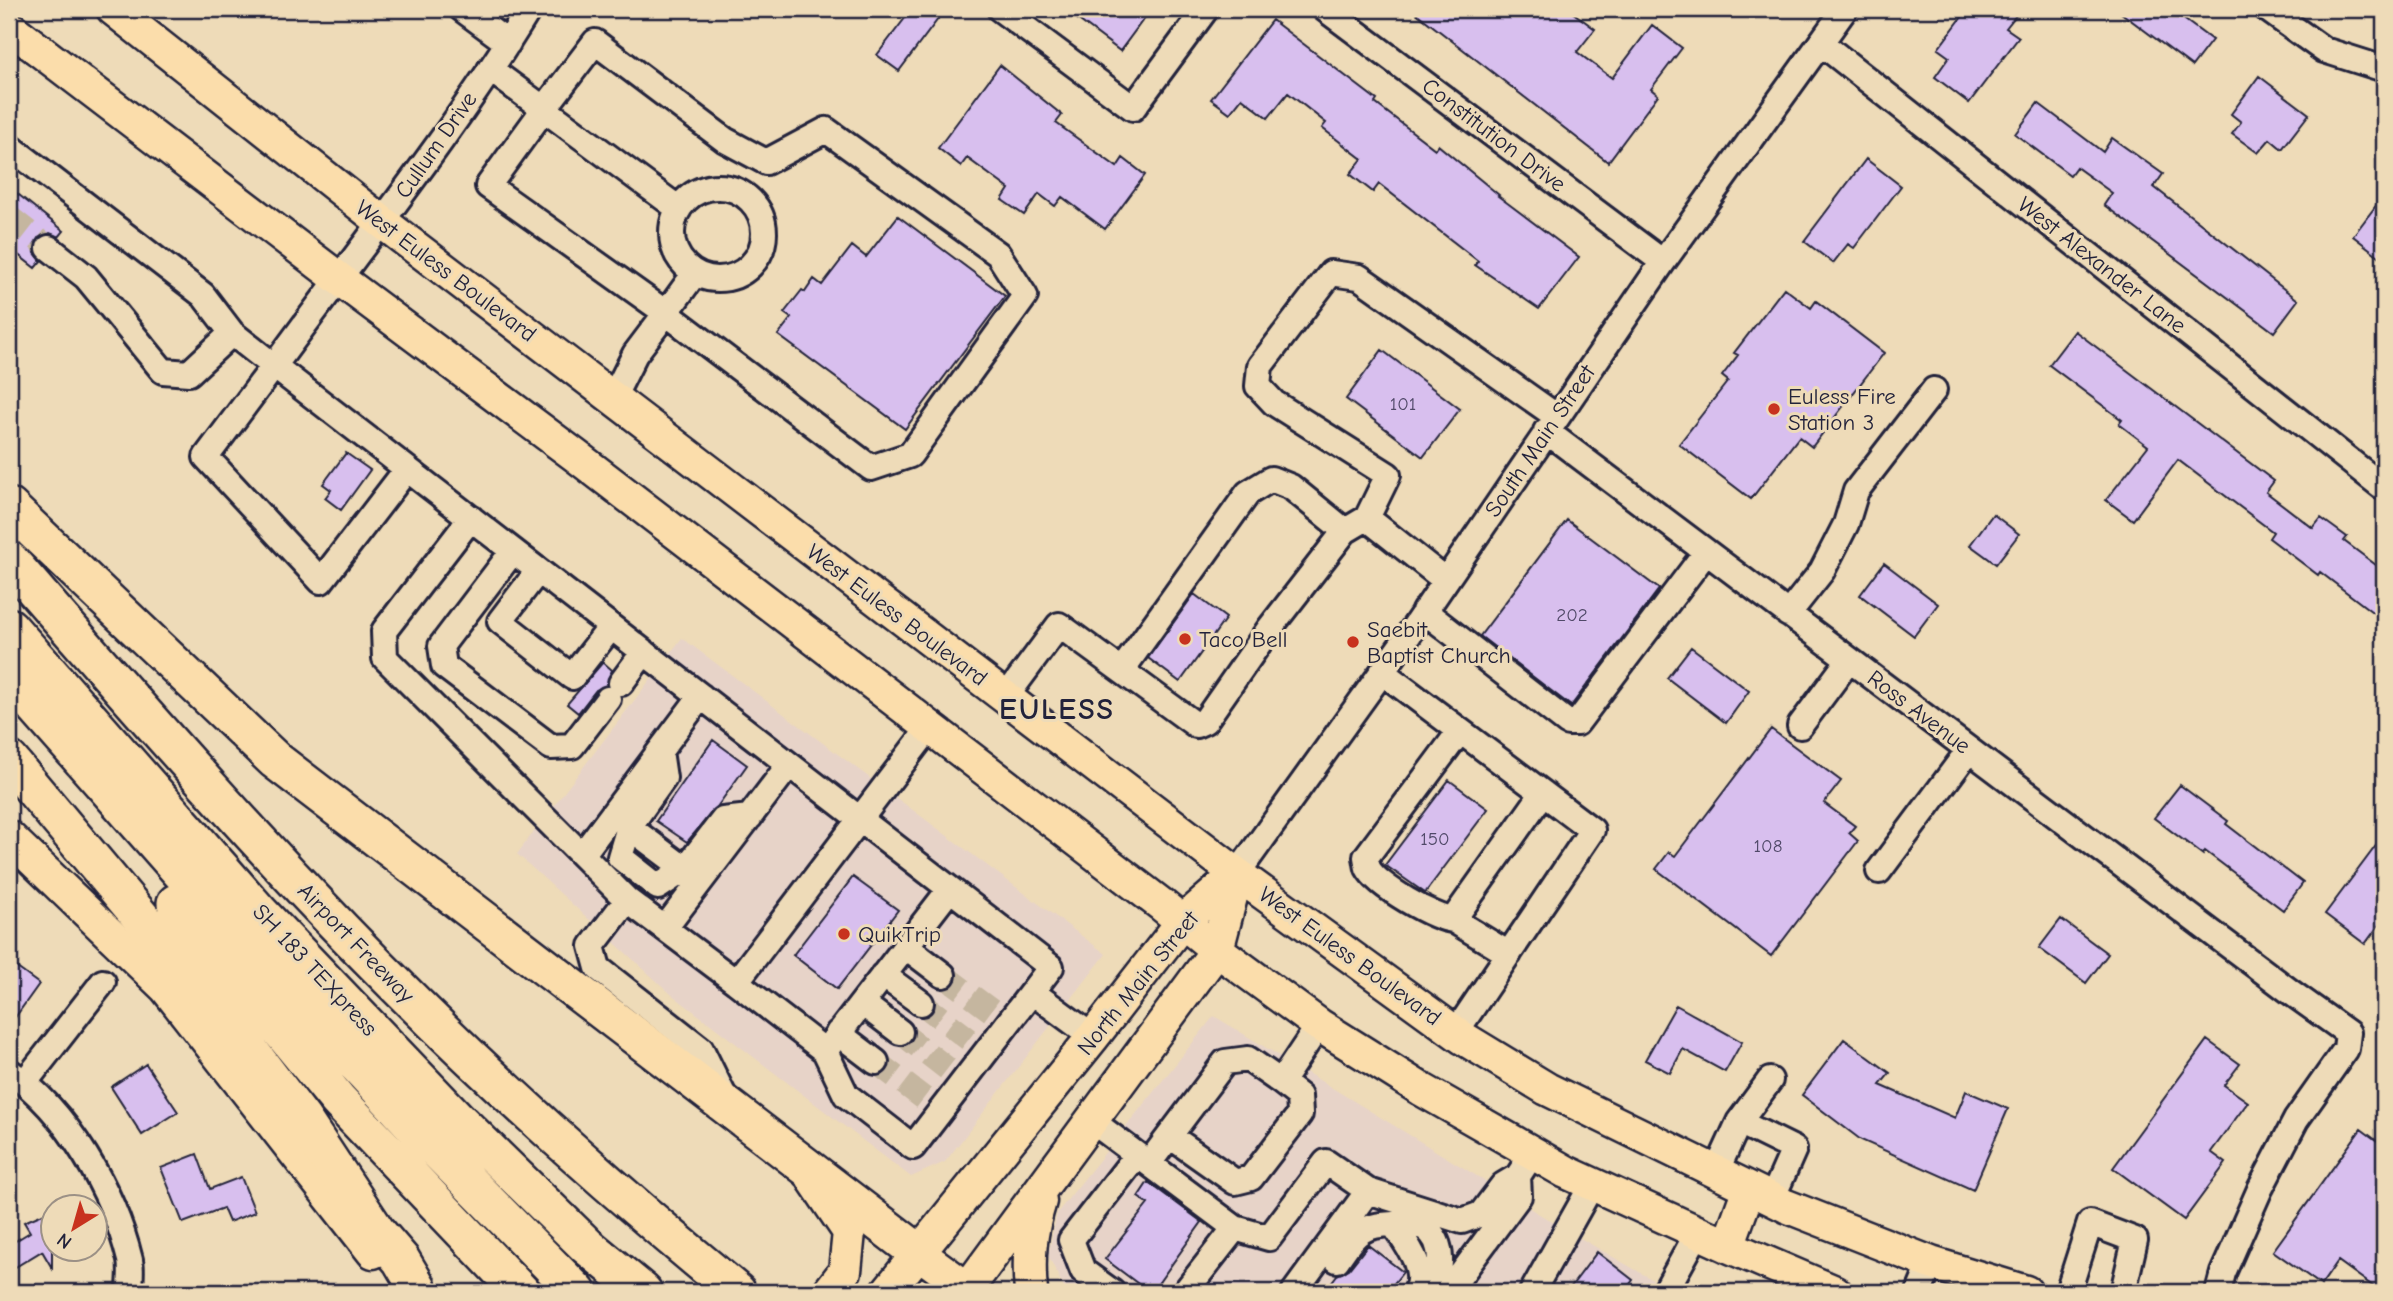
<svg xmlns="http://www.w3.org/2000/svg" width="2393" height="1301" font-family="'Comic Neue',sans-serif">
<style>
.built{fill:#e7d3c8}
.building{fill:#d8bfee;stroke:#22223b;stroke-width:2}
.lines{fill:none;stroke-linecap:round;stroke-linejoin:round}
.minor-tunnel{stroke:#c5b69f;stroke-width:24;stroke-dasharray:24 12;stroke-linecap:butt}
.minor-casing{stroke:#22223b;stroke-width:30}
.major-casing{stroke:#22223b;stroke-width:37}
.highway-casing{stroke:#22223b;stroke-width:42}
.minor{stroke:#eedbb8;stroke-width:24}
.major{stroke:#fbddab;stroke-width:32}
.highway{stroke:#fbddab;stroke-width:37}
.poi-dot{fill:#c8321e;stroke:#eedbb8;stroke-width:2.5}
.labels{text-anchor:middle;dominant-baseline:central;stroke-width:6;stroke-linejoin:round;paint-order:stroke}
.number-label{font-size:19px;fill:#504968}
.street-label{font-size:23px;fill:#22223b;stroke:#eedbb8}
.poi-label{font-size:23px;fill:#22223b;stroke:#eedbb8;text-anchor:start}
.district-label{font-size:30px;font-weight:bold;letter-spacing:2px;fill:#22223b;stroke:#eedbb8}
</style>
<rect width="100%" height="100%" fill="#eedbb8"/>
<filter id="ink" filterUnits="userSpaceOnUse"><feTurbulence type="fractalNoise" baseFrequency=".0143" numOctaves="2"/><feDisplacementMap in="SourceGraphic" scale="14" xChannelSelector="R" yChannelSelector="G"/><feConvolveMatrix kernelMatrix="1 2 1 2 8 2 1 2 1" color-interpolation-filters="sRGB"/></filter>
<g filter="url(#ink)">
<path class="built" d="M682 638 1106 954 945 1162 911 1177 671 994 517 854Z
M1214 1016 1554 1223 1674 1292H1066L1048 1255 1057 1213Z"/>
<path class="building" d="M912 9H924L938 19 899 71 877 55Z
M1064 9H1151L1120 51Z
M1411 9H1568L1595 29 1577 52 1612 78 1652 25 1682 48 1651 89 1658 95 1608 162Z
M1968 9H2021L2006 28 2019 37 1969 103 1935 77 1949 57 1938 49Z
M2116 9H2170L2212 40 2192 66Z
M1272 20 1377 100 1375 103 1435 149 1438 145 1499 195 1498 196 1579 257 1539 309 1475 265 1478 261 1379 184 1373 192 1350 174 1362 159 1322 128 1326 123 1288 93 1268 118 1242 98 1230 113 1211 99Z
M1000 65 1062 115 1056 123 1117 167 1123 158 1145 175 1105 229 1062 197 1055 206 1039 194 1024 215 1002 200 1009 189 967 158 961 166 938 148Z
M2259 76 2309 114 2282 149 2270 139 2258 153 2232 134 2241 122 2231 114Z
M2038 103 2103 152 2112 138 2163 174 2154 187 2298 300 2274 332 2104 205 2112 193 2076 167 2070 175 2015 134Z
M1866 159 1901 186 1854 248 1848 244 1833 263 1804 241Z
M9 187 64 231 59 237 50 233 38 238 34 245 35 253 41 261 35 268 12 250 17 244 9 237Z
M2384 195V260L2353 236Z
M898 216 1005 296 905 429 778 335 791 318 784 313 802 290 805 292 814 279 822 285 852 246 866 257Z
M1784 288 1811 308 1816 301 1884 353 1812 447 1799 437 1751 499 1679 444 1728 381 1722 376 1738 355 1734 353Z
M2075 331 2274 481 2266 492 2313 528 2321 518 2347 537 2344 541 2384 571V621L2320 572 2318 575 2269 538 2273 532 2178 460 2133 520 2106 500 2148 446 2119 424 2122 420 2049 365Z
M1382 350 1460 409 1423 457 1346 399Z
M346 453 370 470 341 510 325 498 331 490 323 484Z
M1993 514 2019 534 1996 564 1970 545Z
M1567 520 1659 589 1571 706 1480 636Z
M1884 563 1938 604 1914 636 1860 595Z
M1194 594 1226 618 1180 682 1148 658Z
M1691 647 1749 691 1726 723 1667 678Z
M603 662 612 670 607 685 596 690 578 713 567 704Z
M1771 729 1841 781 1824 803 1855 826 1849 833 1858 841 1771 956 1656 869 1669 852 1675 856Z
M713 740 747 765 717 807 687 842 656 821Z
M1449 780 1488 809 1425 893 1385 865Z
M2180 785 2228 821 2226 824 2303 883 2283 910 2205 851 2203 855 2154 818Z
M2384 835V918L2365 944 2325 914Z
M853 877 898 910 837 989 793 955Z
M2061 919 2108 954 2086 983 2039 948Z
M9 962 39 984 9 1026Z
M1676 1005 1742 1042 1725 1072 1683 1049 1670 1073 1645 1060Z
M1844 1039 1890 1073 1880 1085 1955 1118 1966 1091 2008 1109 1973 1190 1861 1140 1802 1095Z
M2207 1040 2240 1064 2224 1085 2248 1102 2211 1152 2226 1163 2184 1220 2113 1168Z
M146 1064 178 1112 142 1135 111 1087Z
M2361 1129 2384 1146V1292H2381L2338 1261 2321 1285 2273 1251Z
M197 1154 210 1189 241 1177 255 1212 229 1222 223 1208 183 1223 161 1168Z
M1148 1182 1202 1222 1152 1292H1149L1105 1259 1148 1204 1138 1197Z
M52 1210V1268L42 1251 9 1271V1245L30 1232 24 1222Z
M1368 1245 1403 1272 1387 1292H1324L1337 1275 1349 1269Z
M1597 1252 1633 1280 1624 1292H1567Z"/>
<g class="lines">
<path class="minor-tunnel" d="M9 217 49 248
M943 975 993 1012
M921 1003 971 1041
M900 1032 949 1070
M876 1062 926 1100"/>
<defs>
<path id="minor" d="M462 9 508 43
M529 9C453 133 360 248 274 366L1051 967 1032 992 1093 1037
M1000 9 1133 108 1206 9
M1325 9 1663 262
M2267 9 2324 50 2384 69
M1821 43 2384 488
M490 69 544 109 595 42 725 140 766 162 826 130 998 254 1025 296 910 455 871 468 666 313 635 354 613 398
M9 146 203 295 232 333 274 366 206 457 321 581 407 469
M672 233a46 46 0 1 1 92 0a46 46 0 1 1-92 0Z
M679 209 544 109 488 186 666 313 695 273
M49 248 86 277 163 371 189 373 232 333
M1546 431 2292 993 2348 1033 2346 1049 2296 1120 2260 1189 2223 1273 2218 1292
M471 518 384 631 385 658 627 900 736 982 930 727
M1367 518 1388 475 1274 403 1258 386 1260 366 1331 273 1359 277 1556 416
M513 551 441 646 444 666 551 747 572 746 608 699
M538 571 500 621 572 677 611 627
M1424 611 1568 723H1577L1706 552
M1788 614 1822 571 1846 524 1856 491 1934 390
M1122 670 1248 493 1271 479 1291 487 1345 531
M1382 672 1592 830 1456 1032
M621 683 644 652
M1005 698 1059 625 1196 725 1205 721 1269 629 1345 531 1367 518 1445 580
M1800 726 1849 660
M660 751 664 778 629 827 685 869 723 820 750 817
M629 827 620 857 658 887 685 869
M582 855 701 696
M1879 871 1969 750
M1237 874 1408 636 1663 262 1845 9
M627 900 592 946 598 968 701 1049 726 1100
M1453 920C1434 918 1377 886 1368 868 1367 865 1367 861 1366 857L1460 731
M665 928 789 765
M905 946 943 975
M1509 954 1453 920 1543 793
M883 975 921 1003
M736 982 825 1051 846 1095 913 1147 1032 992
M862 1003 900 1032
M838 1033 876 1062
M825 1051 950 889
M9 1071C68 1112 113 1191 130 1260 132 1270 130 1282 130 1292
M25 1082 103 982
M1092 1121 1235 1228
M1739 1122 1794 1149 1772 1199
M1170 1136 1235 1182 1251 1178 1300 1114 1299 1096 1281 1082
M1149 1163 1225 1062 1248 1059 1281 1082 1319 1025
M1716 1172 1739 1122 1770 1080
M1394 1225C1405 1242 1429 1271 1415 1292
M1337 1260C1344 1250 1351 1238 1362 1231 1374 1223 1412 1221 1425 1228 1445 1240 1443 1276 1431 1292
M1112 1292 1083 1271 1071 1240 1137 1155
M1185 1292 1235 1228 1269 1238 1326 1162 1368 1191
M1294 1292 1368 1191 1462 1221 1481 1214 1503 1185 1518 1176 1533 1153
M1448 1292 1519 1196 1518 1176
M1532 1292 1593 1183
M1665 1292 1698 1232
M1919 1292 1931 1263
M2068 1292 2090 1223 2135 1240 2123 1292"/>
<path id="major" d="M113 9 382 222 1237 874 1463 1038 1547 1089 1786 1206 1931 1263 2026 1292
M9 27 338 278 576 456 1162 905 1217 950 1319 1025 1421 1089 1566 1172 1728 1246 1835 1292
M9 837 166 988 373 1252
M813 1179 849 1232 845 1271 829 1292
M1728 1246 1749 1188
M920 1254 972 1292
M887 1292 1093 1037 1183 921 1237 874
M965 1292 1217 950 1237 874
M1031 1292C1028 1258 1030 1233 1040 1201"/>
<path id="highway" d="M9 507 275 760 920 1254
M9 560C107 672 204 784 306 892 440 1035 585 1168 737 1292
M9 627 259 912 457 1119 587 1246 643 1292
M9 677 233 931 425 1138 577 1292
M9 760 217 1008 302 1119 376 1231 401 1260 417 1287
M176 903 338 1100 521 1292"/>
</defs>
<use href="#minor" class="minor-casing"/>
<use href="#major" class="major-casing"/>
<use href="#highway" class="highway-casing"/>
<use href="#minor" class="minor"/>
<use href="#major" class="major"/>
<use href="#highway" class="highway"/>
</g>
</g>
<g class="poi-dot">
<circle cx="1774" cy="409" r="7"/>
<circle cx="1185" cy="639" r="7"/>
<circle cx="1353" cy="642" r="7"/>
<circle cx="844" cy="934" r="7"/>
</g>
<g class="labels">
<g class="number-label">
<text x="1403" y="404">101</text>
<text x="1572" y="615">202</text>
<text x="1435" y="839">150</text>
<text x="1768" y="846">108</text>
</g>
<g class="street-label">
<text transform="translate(1494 135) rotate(37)">Constitution Drive</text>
<text transform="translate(436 145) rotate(-55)">Cullum Drive</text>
<text transform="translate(2102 265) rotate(38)">West Alexander Lane</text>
<text transform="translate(446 271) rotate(37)">West Euless Boulevard</text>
<text transform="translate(1540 441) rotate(-56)">South Main Street</text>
<text transform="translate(897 615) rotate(37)">West Euless Boulevard</text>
<text transform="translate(1919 712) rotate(37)">Ross Avenue</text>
<text transform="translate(356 943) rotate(46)">Airport Freeway</text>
<text transform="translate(1350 956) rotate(36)">West Euless Boulevard</text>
<text transform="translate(315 970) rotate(47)">SH 183 TEXpress</text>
<text transform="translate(1138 983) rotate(-51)">North Main Street</text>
</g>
<g class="poi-label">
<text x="1788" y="396">Euless Fire<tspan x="1788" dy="26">Station 3</tspan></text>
<text x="1367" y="629">Saebit<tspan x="1367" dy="26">Baptist Church</tspan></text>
<text x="1199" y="639">Taco Bell</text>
<text x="858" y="934">QuikTrip</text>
</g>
<g class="district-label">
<text x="1057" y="709">EULESS</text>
</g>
</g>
<rect width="2393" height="1301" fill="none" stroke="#eedbb8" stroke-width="35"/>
<rect x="18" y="18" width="2358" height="1266" fill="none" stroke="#22223b" stroke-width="2.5" filter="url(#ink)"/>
<g transform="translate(74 1228) rotate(217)"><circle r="33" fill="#eedbb8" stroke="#9c9186" stroke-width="2"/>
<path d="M0-5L12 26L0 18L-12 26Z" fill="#c8321e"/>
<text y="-10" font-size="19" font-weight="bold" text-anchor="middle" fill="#22223b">N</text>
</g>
</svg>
